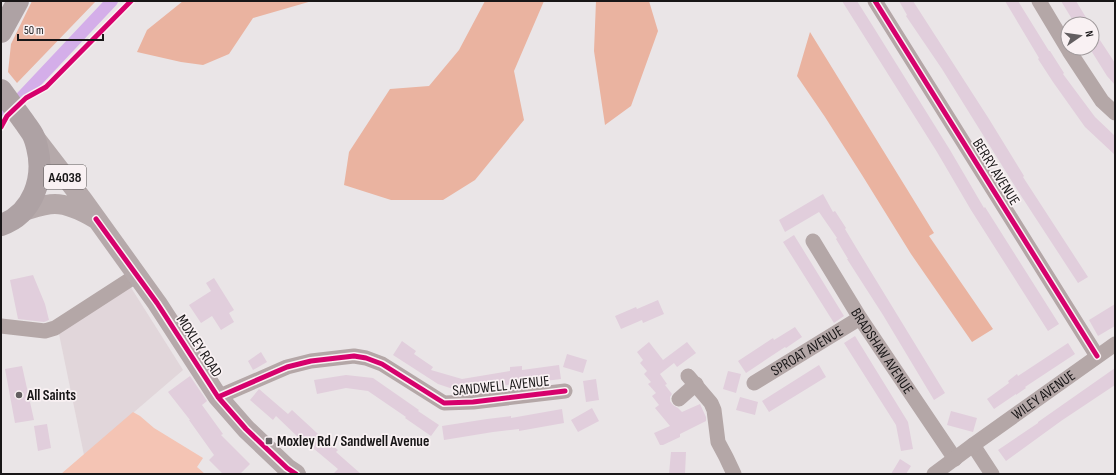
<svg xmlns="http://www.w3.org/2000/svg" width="1116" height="475" font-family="'Sofia Sans Condensed',sans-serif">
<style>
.built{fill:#e1d6da}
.green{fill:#f4c4b4}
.forest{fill:#eab3a0}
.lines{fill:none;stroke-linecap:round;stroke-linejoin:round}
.canal{stroke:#d4aee9;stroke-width:12}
.building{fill:#e1cedc}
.minor{stroke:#b4a7a7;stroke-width:15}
.major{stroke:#b5a9aa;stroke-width:20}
.highway{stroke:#aea2a4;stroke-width:22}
.cycleway-casing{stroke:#f9f1f3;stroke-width:8}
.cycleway{stroke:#d6006c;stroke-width:5}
.poi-dot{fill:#625e60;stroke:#f9f1f3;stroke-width:1.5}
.labels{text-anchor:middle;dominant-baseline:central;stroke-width:3.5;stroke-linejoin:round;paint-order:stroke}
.shield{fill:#f9f1f3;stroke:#5c5859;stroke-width:1}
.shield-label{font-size:14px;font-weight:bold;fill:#181617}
.street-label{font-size:15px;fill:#181617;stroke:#f9f1f3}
.poi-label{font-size:15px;font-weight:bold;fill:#181617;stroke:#f9f1f3;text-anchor:start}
</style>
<rect width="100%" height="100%" fill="#eae5e7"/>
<path class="built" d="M130 286 183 370 84 455 59 334 118 292Z"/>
<path class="green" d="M133 412 140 416 154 428 203 458 197 467 205 474H61Z"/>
<path class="forest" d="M32 1H96L17 83 8 72 11 44Z
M183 1H312L253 18 229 54 203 65 181 62 137 52 147 30Z
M485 1H544L514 71 524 120 475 180 443 200H391L344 185 349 152 390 89 429 86 459 50Z
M596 1H649L658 31 631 106 605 125 594 51Z
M810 32 934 233 929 236 993 329 972 342 911 254 862 175 825 117 797 76Z"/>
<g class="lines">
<path class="canal" d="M1 119 112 1"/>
</g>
<path class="building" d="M842 1H857L874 28 950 150 984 208 985 207 1059 324 1048 331 971 210 937 152Z
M899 1H913L989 119 1024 176 1023 177 1088 277 1078 283 1016 188 942 69 906 16 907 15Z
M1005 1H1018L1049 51H1050L1064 73 1063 74 1095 117 1115 136V155L1085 127 1053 82 1038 59 1039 58Z
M1061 1H1076L1090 24H1075Z
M1092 28 1115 63V85L1107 76 1092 52Z
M823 194 833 212 835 211 846 228 845 229 857 249 945 393 934 400 883 315 847 259H848L836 239 837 238 819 212 785 232 779 220Z
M794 235 844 316 834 323 783 242Z
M33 275 45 304 49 320 44 322 18 319 10 280Z
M214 278 234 310 229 313 234 322 221 330 212 316 201 323 189 305 211 291 206 283Z
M658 300 664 314 643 323 642 320 621 329 615 316 636 307 637 309Z
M1115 304V326L1098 336 1089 320Z
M795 327 802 337 786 348 785 347 746 373 738 361 773 338 774 340Z
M855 336 908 422 913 449 901 451 896 425 844 343Z
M402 341 416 351 414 354 433 367 431 370 462 379 510 371V367L522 366V370L559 365 561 379 513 385 512 384 465 393 438 384 393 355Z
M649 342 663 360 687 342 696 353 677 367 674 363 660 374 667 384 665 385 672 394 670 397V401L673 405 678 408 682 412 700 404 706 417V421L680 434V437L663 445H660L654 433 670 426 655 408 659 405 652 396 656 393 648 384 651 382 644 374 647 371 640 363 643 360 637 352Z
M1068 343 1075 354 1025 387 1026 388 1016 395V394L994 409 987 399 1009 383 1008 381 1017 374 1018 376Z
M261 352 267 362 253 370 248 361Z
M567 354 587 360 583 373 563 367Z
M819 365 826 377 769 412 762 401Z
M22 366 34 420 15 423 5 369Z
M1115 368V385L1061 421 1006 461 998 450 1038 423V422Z
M728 371 741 374 736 393 723 389Z
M346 375 373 378 419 410 418 411 439 425 431 436 405 418 406 417 368 391 346 388 317 394 314 380Z
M190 376 207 401 202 405 223 434 221 435 250 464 240 474H223L209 460 214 455 189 420H190L168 392Z
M596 379 599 400 586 402 583 381Z
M259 389 288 414 292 410 317 433 338 450 336 452 361 474H333L338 469 301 438 300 439 276 416 273 420 250 400Z
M740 397 758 402 755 415 736 410Z
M592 408 599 421 578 432 571 420Z
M562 409 564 423 519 431V429L493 432 444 440 442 426 487 419 511 416V418Z
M951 411 977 418 973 432 947 425Z
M47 424 51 448 38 451 34 426Z
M671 452H686L685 474H669Z
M900 459 911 466 906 474H891Z"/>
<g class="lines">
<g class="minor">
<path d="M875 1 1097 356"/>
<path d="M1039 1 1069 51 1102 101 1115 113"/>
<path id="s1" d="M813 241 860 318 955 459"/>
<path d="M1 326 45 331 55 328 137 275"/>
<path d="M688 376 711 403 714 410 718 442 726 457 734 474"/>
<path id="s2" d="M754 383 860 318"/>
<path d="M218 397 287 367 311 361 354 356 366 358 382 364 444 403 473 402 565 391"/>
<path d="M679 399 696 384"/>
<path d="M973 445 992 474"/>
<path id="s3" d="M934 474 973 445 1115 344"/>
</g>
<path class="major" d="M33 135 83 200 157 303 218 397 246 429 287 468 296 474
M24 211C34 208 45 204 55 204 69 204 84 212 96 219"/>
<path class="highway" d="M1 32 18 1
M1 90C9 101 17 112 25 123 27 126 31 131 33 135 35 139 36 143 37 147 45 178 33 214 1 225"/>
<defs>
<path id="cycleway" d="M875 1 1097 356
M1 127 7 116 26 98 46 87 131 1
M96 219 157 303 218 397 246 429 287 468 296 474
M218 397 287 367 311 361 354 356 366 358 382 364 444 403 473 402 565 391"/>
</defs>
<use href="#cycleway" class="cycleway-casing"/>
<use href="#cycleway" class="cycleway"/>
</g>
<g class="poi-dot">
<circle cx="19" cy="395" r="4"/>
<rect x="265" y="437" width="8" height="8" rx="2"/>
</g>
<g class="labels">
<rect class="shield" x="44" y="165" width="42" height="24" rx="3"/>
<g class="shield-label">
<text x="65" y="177">A4038</text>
</g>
<g class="street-label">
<text transform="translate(996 172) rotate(58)">BERRY AVENUE</text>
<text transform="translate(199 346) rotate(57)">MOXLEY ROAD</text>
<text stroke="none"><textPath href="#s2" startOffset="62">SPROAT AVENUE</textPath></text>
<text stroke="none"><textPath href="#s1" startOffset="130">BRADSHAW AVENUE</textPath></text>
<text transform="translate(501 386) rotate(-6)">SANDWELL AVENUE</text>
<text stroke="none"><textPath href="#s3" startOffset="135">WILEY AVENUE</textPath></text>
</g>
<g class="poi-label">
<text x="27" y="395">All Saints</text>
<text x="277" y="441">Moxley Rd / Sandwell Avenue</text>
</g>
</g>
<rect width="1116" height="475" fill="none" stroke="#181617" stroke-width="4"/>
<g transform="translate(1080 36) rotate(77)"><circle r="19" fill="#f9f1f3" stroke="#9f999b"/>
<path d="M0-3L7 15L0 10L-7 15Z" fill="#625e60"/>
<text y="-6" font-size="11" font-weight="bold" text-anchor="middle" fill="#181617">N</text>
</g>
<path d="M18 34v6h85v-6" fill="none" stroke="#181617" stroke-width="2"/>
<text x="24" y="34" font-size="12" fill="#181617" stroke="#f9f1f3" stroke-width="3" paint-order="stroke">50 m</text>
</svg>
